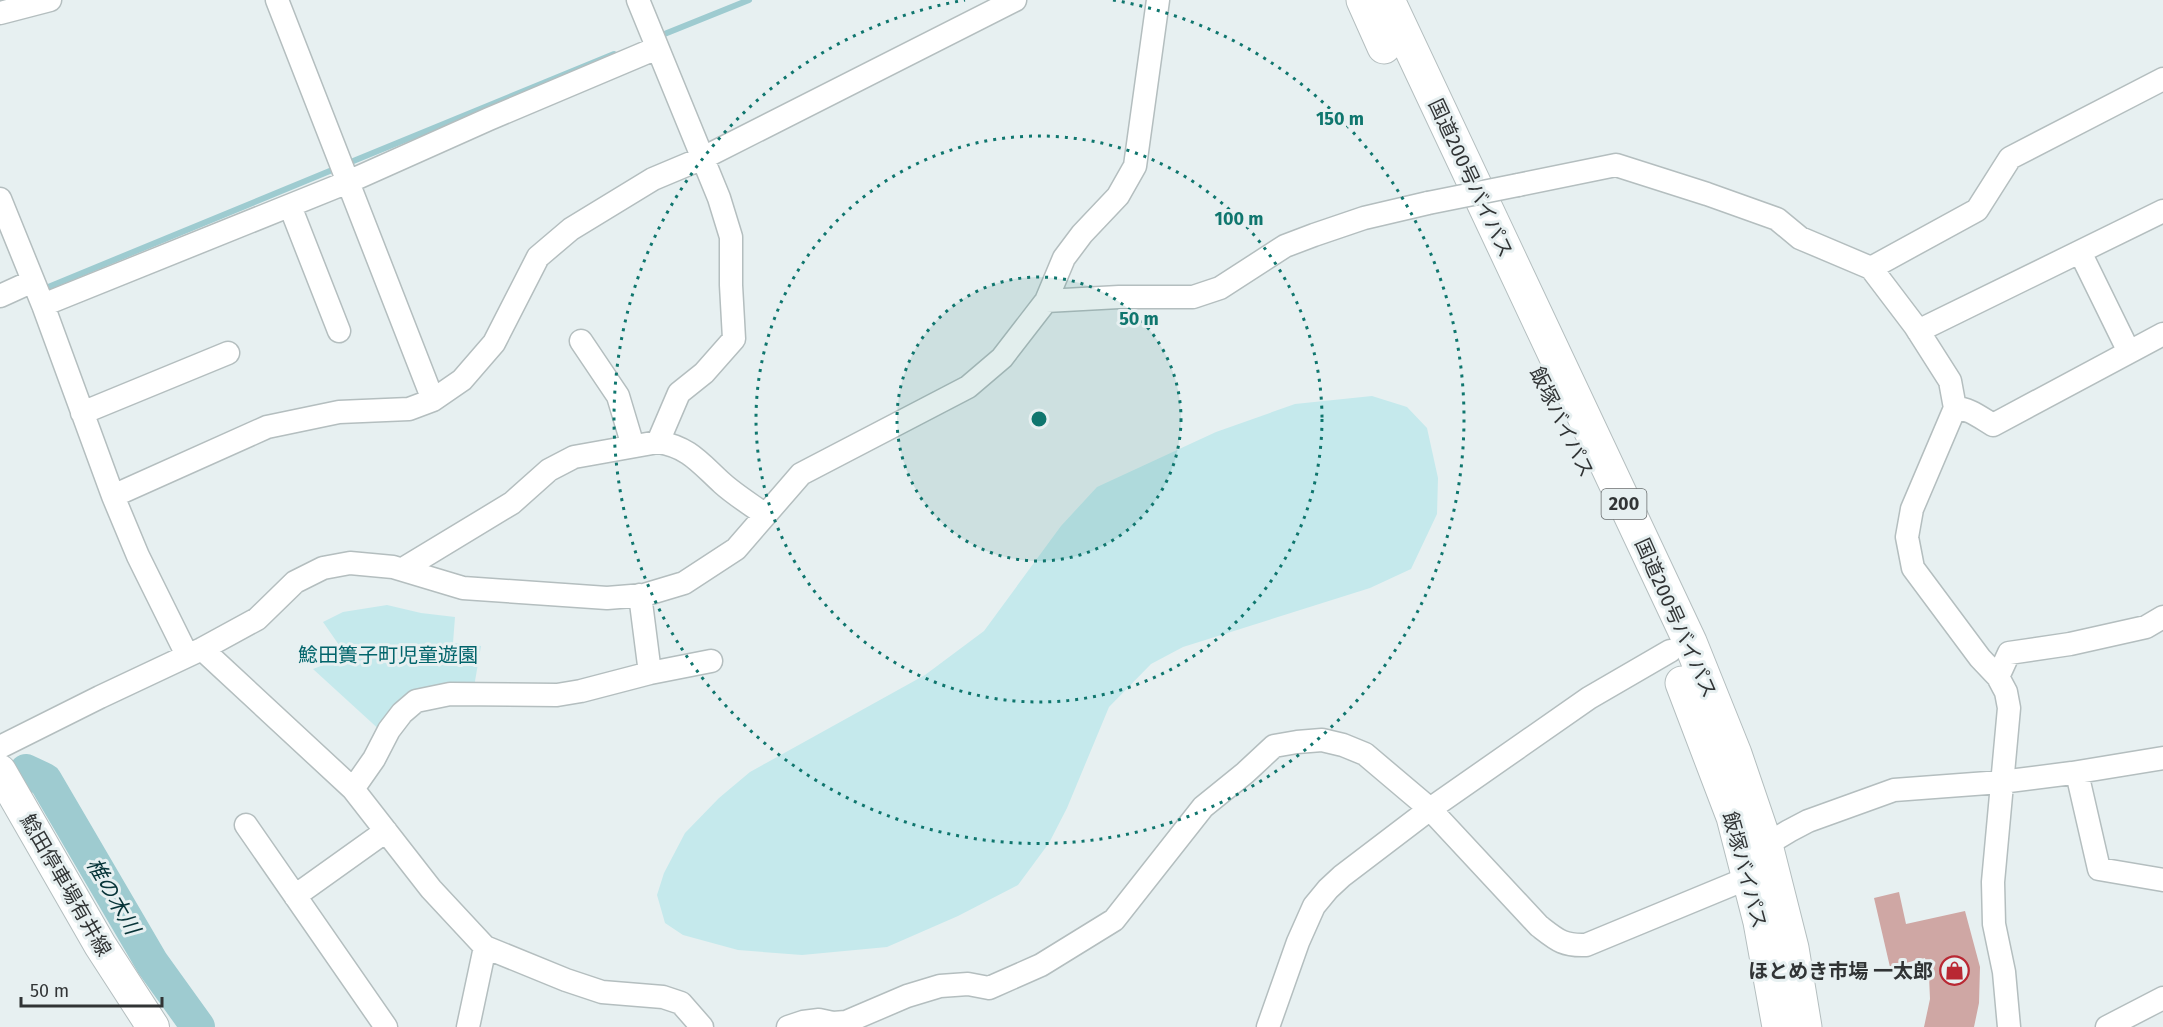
<svg xmlns="http://www.w3.org/2000/svg" width="2163" height="1027" font-family="'Fira Sans','Noto Sans JP',sans-serif">
<style>
.green{fill:#c5e9ec}
.lines{fill:none;stroke-linecap:round;stroke-linejoin:round}
.stream{stroke:#9ecbd0;stroke-width:6}
.river{stroke:#9ecbd0;stroke-width:34}
.building{fill:#cfa7a4}
.street-casing{stroke:#b4bebf;stroke-width:25}
.secondary-casing{stroke:#b4bebf;stroke-width:34}
.highway-casing{stroke:#b4bebf;stroke-width:35}
.street{stroke:#fff;stroke-width:22}
.secondary{stroke:#fff;stroke-width:32}
.highway{stroke:#fff;stroke-width:33}
.street-bridge-casing{stroke:#b4bebf;stroke-width:25;stroke-linecap:butt}
.street-bridge{stroke:#fff;stroke-width:22}
.ring{fill:none;stroke:#0f766e;stroke-width:3;stroke-dasharray:3 6}
.labels{text-anchor:middle;dominant-baseline:central;stroke-width:6;stroke-linejoin:round;paint-order:stroke}
.shield{fill:#e7f0f1;stroke:#686c6d;stroke-width:1.5}
.shield-label{font-size:18px;font-weight:bold;fill:#313435}
.street-label{font-size:20px;fill:#313435;stroke:#e7f0f1}
.park-label{font-size:20px;fill:#02646b;stroke:#e7f0f1}
.poi-label{font-size:20px;font-weight:bold;fill:#313435;stroke:#e7f0f1;text-anchor:end}
.water-label{font-size:21px;font-style:italic;fill:#073438;stroke:#e7f0f1}
.centre{fill:#0f766e;stroke:#e7f0f1;stroke-width:3}
.ring-label{font-size:18px;text-anchor:middle;font-weight:bold;fill:#0f766e;stroke:#e7f0f1;stroke-width:6;stroke-linejoin:round;paint-order:stroke}
</style>
<rect width="100%" height="100%" fill="#e7f0f1"/>
<path class="green" d="M1372 396 1407 407 1427 428 1438 478 1437 514 1411 569 1370 588 1183 647 1151 664 1109 707 1067 808 1049 843 1018 885 958 916 887 947 802 955 738 950 683 935 665 923 657 895 664 873 685 833 719 798 750 772 925 675 984 631 1061 526 1097 487 1216 432 1295 404Z
M387 605 421 613 455 617 453 643 481 646 474 687 441 689 383 733 313 669 339 659V645L323 622 343 612Z"/>
<g class="lines">
<path class="stream" d="M657 37 749 0
M346 164 614 54
M41 290 337 168"/>
<path class="river" d="M26 771 45 780 152 963 198 1027"/>
</g>
<path class="building" d="M1899 892 1906 924 1965 911 1980 967 1979 1003 1974 1027H1924L1930 999 1929 976 1925 958 1890 967 1874 898Z"/>
<g class="lines">
<defs>
<path id="street" d="M277 0 433 400
M0 13 50 0
M1518 185 1616 165 1707 194 1777 219 1800 238 1871 268 1915 326 1950 381 1955 408 1912 509 1907 537 1913 568 1980 658 1998 677 2006 692 2009 708 1993 882 1994 924 2004 972 2009 1027
M0 199 43 305 113 496 138 556 187 655
M290 206 339 331
M2080 252 2129 352
M1871 268 1977 210 2010 158 2163 79
M0 296 33 281
M1046 301 1119 297H1193L1220 288 1285 246 1314 235 1364 218 1428 203
M43 305 348 182 489 119 657 48
M1918 331 2163 211
M581 341 618 396 633 446
M1955 408C1969 408 1981 418 1993 425L2163 334
M82 413 228 353
M658 442C689 447 700 463 722 483 734 494 750 504 764 514
M113 496 267 427 339 412 409 409 433 400 462 380 494 343 538 257 571 229 653 179 703 158 1015 0
M403 569 512 503 549 470 574 457 658 442 679 393 704 373 734 339 731 285V237L719 198 638 0
M202 649 353 789 431 889 485 947 566 980 602 992 663 997 681 1003 702 1027
M650 673 711 661
M1998 677 2009 653 2070 644 2146 627 2163 617
M0 747 100 697 202 649 257 619 295 582 323 568 350 563 393 567 463 588 607 598 644 595 684 583 736 549 801 474 968 387 1002 358 1046 301 1064 258 1082 234 1118 196 1135 166 1158 0
M2077 773 2099 869 2163 880
M353 789 374 759 389 730 402 713 416 701 450 694 557 695 581 691 650 673 640 595
M246 825 386 1027
M295 896 386 831
M468 1027 485 947
M788 1027 803 1022 819 1020 833 1023 846 1022 907 996 940 986 968 984 989 988 1041 965 1114 920 1203 807 1245 773 1274 746 1297 742 1322 740 1343 745 1365 754 1430 809 1539 926C1557 940 1563 946 1586 945L1748 878 1766 845 1789 831 1808 821 1894 790 2001 782 2072 773 2163 758
M1268 1027 1298 942 1314 906 1328 889 1342 876 1430 809 1589 698 1670 651
M2107 1027 2163 998"/>
<path id="secondary" d="M0 771 100 945 153 1027"/>
<path id="highway" d="M1363 0 1384 47
M1388 0 1690 642 1735 754 1766 845 1792 948 1805 1027
M1682 683 1733 817 1760 922 1779 1027"/>
</defs>
<use href="#street" class="street-casing"/>
<use href="#secondary" class="secondary-casing"/>
<use href="#highway" class="highway-casing"/>
<use href="#street" class="street"/>
<use href="#secondary" class="secondary"/>
<use href="#highway" class="highway"/>
<defs>
<path id="street-bridge" d="M1428 203 1518 185"/>
</defs>
<use href="#street-bridge" class="street-bridge-casing"/>
<use href="#street-bridge" class="street-bridge"/>
</g>
<circle cx="1039" cy="419" r="142" fill="#0f766e" fill-opacity=".12"/>
<g class="ring">
<circle cx="1039" cy="419" r="142"/>
<circle cx="1039" cy="419" r="283"/>
<path d="M1113 0A425 425 0 1 1 965 0"/>
</g>
<defs>
<symbol id="shop-ring" viewBox="-11 -11 22 22"><circle r="9.5" fill="#e7f0f1" stroke="#b92833" stroke-width="1.5"/><path d="M-5-2.5h2.3a2.7 3.5 0 0 1 5.4 0H5L5.5 6h-11ZM-1.5-2.5h3a1.5 2.3 0 0 0-3 0Z" fill="#b92833"/></symbol>
</defs>
<g fill-rule="evenodd">
<use href="#shop-ring" x="1938" y="954" width="33" height="33"/>
</g>
<g class="labels">
<rect class="shield" x="1601.5" y="489" width="45" height="30" rx="4.5"/>
<g class="shield-label">
<text x="1624" y="504">200</text>
</g>
<g class="street-label">
<text transform="translate(1471 178) rotate(65)">国道200号バイパス</text>
<text transform="translate(1562 422) rotate(64)">飯塚バイパス</text>
<text transform="translate(1676 618) rotate(66)">国道200号バイパス</text>
<text transform="translate(1745 870) rotate(75)">飯塚バイパス</text>
<text transform="translate(66 885) rotate(60)">鯰田停車場有井線</text>
</g>
<g class="park-label">
<text x="388" y="655">鯰田簀子町児童遊園</text>
</g>
<g class="poi-label">
<text x="1933" y="971">ほとめき市場 一太郎</text>
</g>
<g class="water-label">
<text transform="translate(113 896) rotate(60)">椎の木川</text>
</g>
</g>
<circle cx="1039" cy="419" r="9" class="centre"/>
<g class="ring-label">
<text x="1340" y="125">150 m</text>
<text x="1239" y="225">100 m</text>
<text x="1139" y="325">50 m</text>
</g>
<path d="M21 997v9h141v-9" fill="none" stroke="#313435" stroke-width="3"/>
<text x="30" y="997" font-size="18" fill="#313435" stroke="#e7f0f1" stroke-width="4.5" paint-order="stroke">50 m</text>
</svg>
